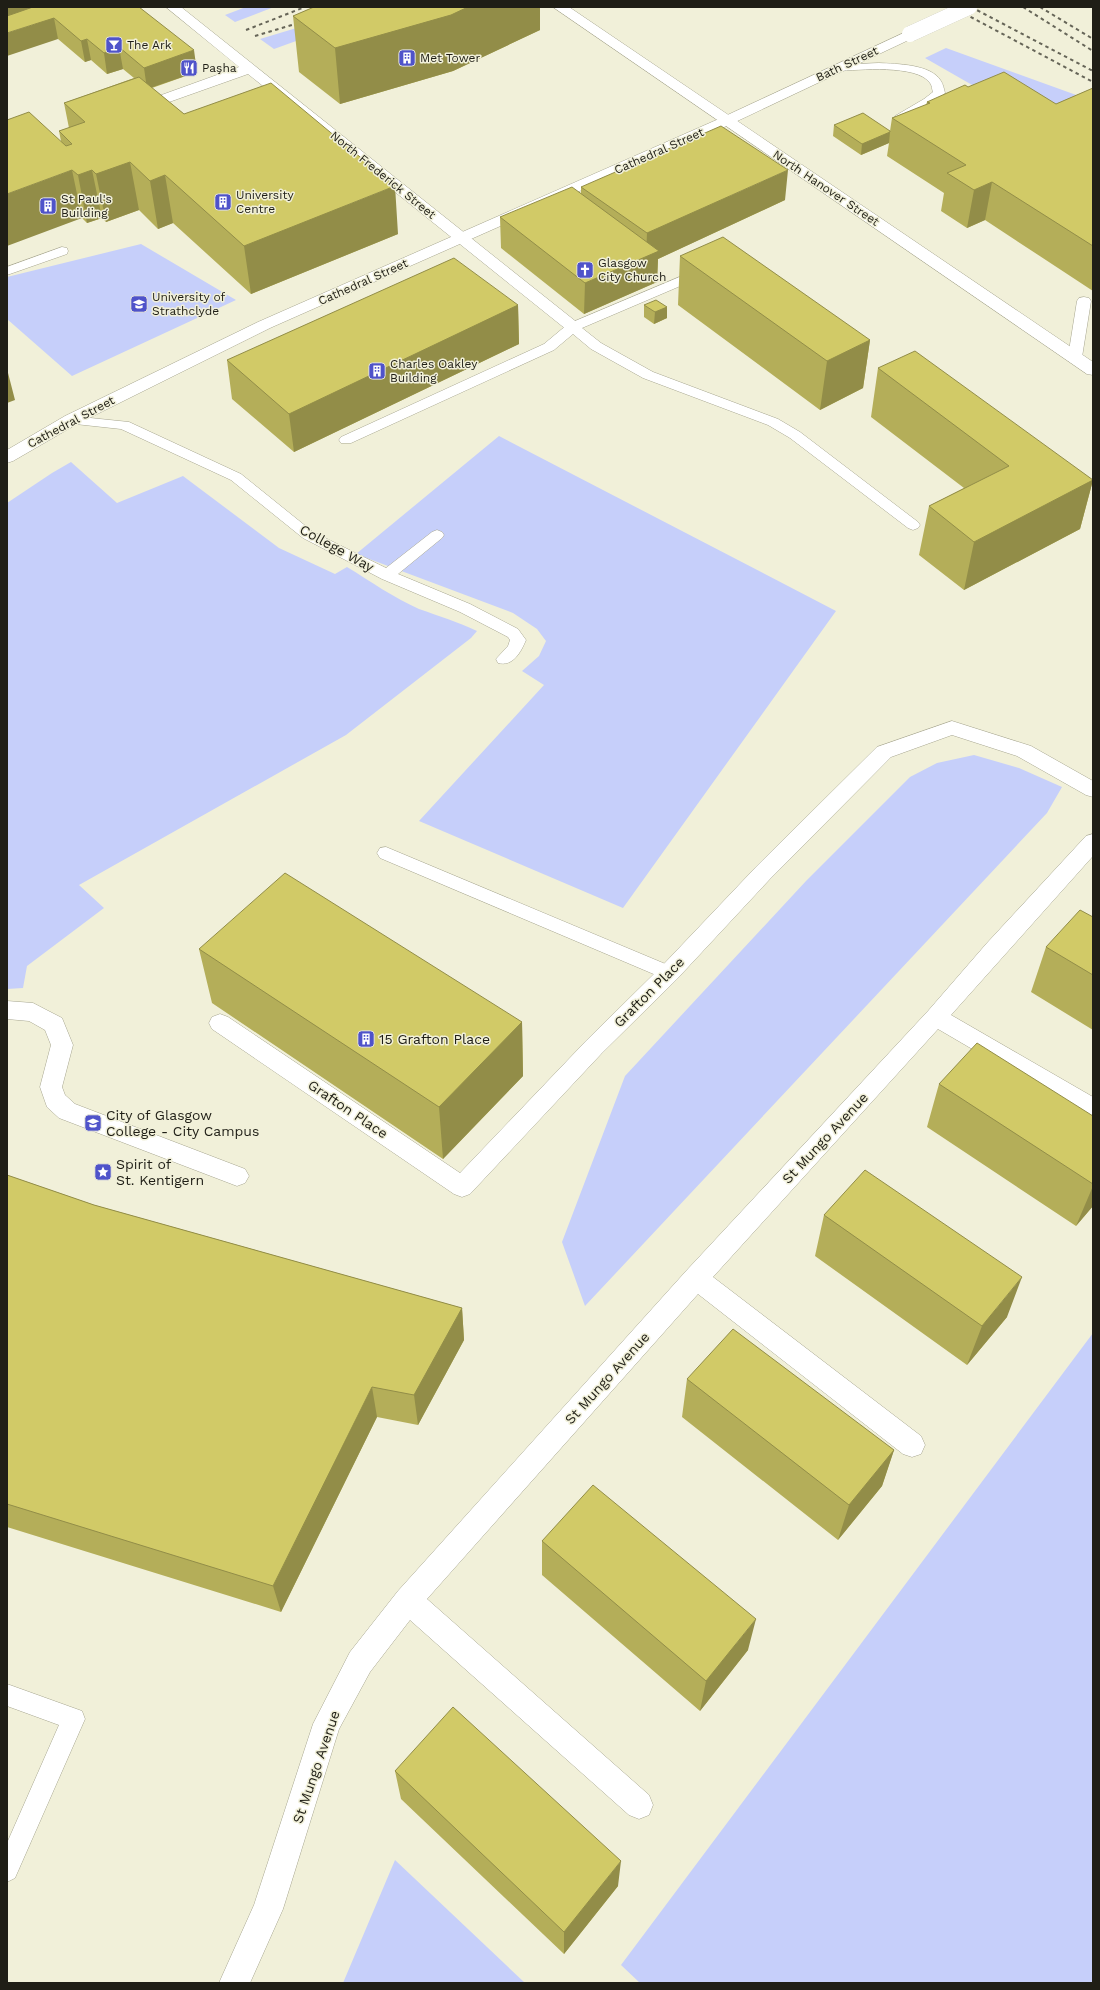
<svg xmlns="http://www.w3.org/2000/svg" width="1100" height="1990" font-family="'Work Sans',sans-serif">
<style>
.green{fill:#c6cffa}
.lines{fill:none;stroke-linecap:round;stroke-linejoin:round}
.service-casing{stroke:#a7a690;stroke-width:1}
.pedestrian-casing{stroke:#a7a690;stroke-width:1}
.minor-casing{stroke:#a7a690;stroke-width:1}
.tertiary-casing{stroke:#a7a690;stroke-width:1}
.service{fill:#fff;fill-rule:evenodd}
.pedestrian{fill:#fff;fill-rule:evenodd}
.minor{fill:#fff;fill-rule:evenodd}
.tertiary{fill:#fff;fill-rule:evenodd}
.rail{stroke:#666558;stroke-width:2;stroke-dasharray:3.5 3.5;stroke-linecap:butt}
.tertiary-bridge-casing{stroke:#a7a690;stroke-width:16;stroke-linecap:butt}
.tertiary-bridge{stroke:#fff;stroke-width:16}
.wall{fill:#b4ae59}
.shaded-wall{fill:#928d48}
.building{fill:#d1ca67;stroke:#928d48}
.labels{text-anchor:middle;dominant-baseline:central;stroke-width:3;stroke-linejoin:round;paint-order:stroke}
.far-poi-label{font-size:12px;fill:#1f1e16;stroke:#f1f0d9;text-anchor:start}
.far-street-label{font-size:12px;fill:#1f1e16;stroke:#f1f0d9}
.street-label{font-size:14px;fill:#1f1e16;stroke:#f1f0d9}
.poi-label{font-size:14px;fill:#1f1e16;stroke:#f1f0d9;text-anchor:start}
</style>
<rect width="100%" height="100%" fill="#f1f0d9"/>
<path class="green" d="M246 7H274L235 22 225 15Z
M366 7H390L274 49 260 39Z
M946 48 1079 96 1051 130 925 58Z
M141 244 236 300 72 376 7 319V277Z
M499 436 836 611 623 908 419 821 544 685 522 671 539 656 546 641 537 629 513 613 356 554Z
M71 462 117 503 183 476 279 548 335 574 347 567C370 581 394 598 419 609 439 616 458 622 477 631L471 638 346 735 79 885 104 908 27 966 23 988 7 989V503L52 473Z
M974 755 1019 768 1062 787 1047 813 585 1306 562 1242 625 1076 806 881 910 777 937 763Z
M1093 1333V1983H640L621 1965Z
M395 1860 525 1983H343Z"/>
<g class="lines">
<defs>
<path id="service" d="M879 63C897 64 931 64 941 81 943 84 944 89 945 93 936 105 920 111 907 118L903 136 899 137 893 133 895 116 924 99 933 92C932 90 932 85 930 83 917 64 858 70 837 71L831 68 837 65Z
M62 247 67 248 68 251 67 254 7 275V267Z
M701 268 708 272 706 275 582 328 601 343 653 372 778 419 800 432 918 522 920 525 918 528 913 530 908 528 790 438 768 425 643 378 591 349 573 334 554 350 351 443H341L339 440 341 437 544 344 568 324Z
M1084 297 1089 298 1091 301 1082 357 1080 360H1070L1068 357 1077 301 1079 298Z
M71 416 129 422 241 474 313 532 386 568 432 532 437 530 442 532 444 535 442 538 398 574 470 604 518 629 526 640C521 652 513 667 498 663L496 659 508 646 510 640 508 637 460 612 382 579 303 538 231 480 121 429 66 423 64 420 66 417Z
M386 847 675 968 678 973 675 978 669 980 663 978 380 858 377 853 380 848Z
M7 1684 82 1711 85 1719 15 1878 7 1882V1843L59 1725 7 1706Z"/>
<path id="pedestrian" d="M7 1001 33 1003 62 1018 73 1045 62 1087 65 1095 75 1104 245 1169 249 1176 245 1183 237 1186 59 1118 47 1107 40 1087 51 1045 45 1030 29 1021 7 1019Z"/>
<path id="minor" d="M166 7H181L579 324 581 327 579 330 573 332 567 330 248 74 141 112H131L129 109 131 106 239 67Z
M553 7H569L1093 362V375L1087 374Z
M952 721 1031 746 1093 781V797L1086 795 1017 756 952 735 891 757 770 879 677 979 602 1053 470 1194 462 1197 454 1194 212 1029 209 1023 212 1017 220 1014 228 1017 460 1173 586 1041 661 967 756 867 877 747Z
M1093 834V856L951 1015 1093 1097V1118L1085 1115 938 1029 713 1277 921 1436 925 1445 921 1454 912 1457 903 1454 698 1294 427 1599 649 1795 653 1805 649 1815 639 1819 629 1815 410 1620 370 1672 339 1729 283 1909 250 1983H219L254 1905 313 1724 350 1652 398 1591 687 1270 928 1011 987 943 1086 836Z"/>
<path id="tertiary" d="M910 30 915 31 917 34 915 37 731 124 270 328 77 424 13 461 7 463V450L65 416 258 322 721 118Z"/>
</defs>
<use href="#service" class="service-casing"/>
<use href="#pedestrian" class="pedestrian-casing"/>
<use href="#minor" class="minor-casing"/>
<use href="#tertiary" class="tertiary-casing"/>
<use href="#service" class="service"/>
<use href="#pedestrian" class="pedestrian"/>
<use href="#minor" class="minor"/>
<use href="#tertiary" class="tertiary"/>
<path class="rail" d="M952 7 1093 82
M971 7 1093 71
M1023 7 1093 51
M1040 7 1093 39
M246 30 305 7
M255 36 305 21"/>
<defs>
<path id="tertiary-bridge" d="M910 34 969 7"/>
</defs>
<use href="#tertiary-bridge" class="tertiary-bridge-casing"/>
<use href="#tertiary-bridge" class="tertiary-bridge"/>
</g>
<path class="wall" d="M7 7H139L197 72 152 88 184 114 398 234 251 294 173 223 158 229 139 210 106 222 102 218 87 223 82 218 61 141 59 131 69 128 64 103 134 78 123 69 107 74 91 60 85 62 58 39Z
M314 7H540V30L453 71 340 104 299 72 293 16Z
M968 87 1056 104 1093 88V291L985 220 967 228 941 211 944 193 887 156 889 143 861 155 833 136 834 125 890 131 892 118 926 105 927 102Z
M581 187 785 200 658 259 657 282 584 314 501 248 500 217 581 193Z
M680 256 870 340 863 388 820 410 678 305Z
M518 305 519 344 294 452 232 399 227 360Z
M644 305 667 307V318L654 324 644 317Z
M878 368 1093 480 1080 529 964 590 919 555 929 506 964 488 871 417Z
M1093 917V1030L1031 992 1046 947Z
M199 949 522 1022 523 1076 443 1159 212 1003Z
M939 1084 1093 1116V1206L1076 1226 927 1127Z
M7 1175 94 1205 462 1308 464 1340 418 1425 377 1417 281 1612 7 1527Z
M824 1215 1007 1317 967 1365 815 1256Z
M687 1379 894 1450 882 1486 838 1540 682 1417Z
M542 1541 748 1650 700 1711 542 1575Z
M395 1771 618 1886 564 1954 401 1799Z"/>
<path class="shaded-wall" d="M7 7H62L7 25Z
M468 7H540V30L453 71 340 104 335 48Z
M54 18 58 39 7 56V33Z
M87 39 91 60 85 62 81 41Z
M119 47 123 69 107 74 104 53Z
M194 50 197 72 147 89 144 68Z
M890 132 889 143 861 155 862 144Z
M130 162 139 210 106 222 96 174Z
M72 170 82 218 7 246V194Z
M92 170 102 218 87 223 78 175Z
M788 170 785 200 658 259 657 282 584 314 585 283 646 257 647 233Z
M165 175 173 223 158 229 150 181Z
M992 182 985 220 967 228 974 190Z
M395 186 398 234 251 294 244 246Z
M518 305 519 344 294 452 289 414Z
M667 307V318L654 324 655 312Z
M870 340 863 388 820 410 827 361Z
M7 369 15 400 7 403Z
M1093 480 1080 529 964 590 974 542Z
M522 1022 523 1076 443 1159 439 1107Z
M1093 1186V1206L1076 1226Z
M1022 1277 1007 1317 967 1365 982 1326Z
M462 1308 464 1340 418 1425 414 1395Z
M372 1387 377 1417 281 1612 273 1586Z
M894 1450 882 1486 838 1540 849 1505Z
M756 1619 748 1650 700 1711 706 1681Z
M621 1861 618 1886 564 1954V1932Z"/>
<path class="building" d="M33 7H139L194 50 144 68 119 47 104 53 87 39 81 41 54 18 7 33V16Z
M314 7H468L451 15 335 48 293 16Z
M1004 72 1056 104 1093 88V246L992 182 974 190 947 173 966 165 892 118 930 103 927 102 965 85 968 87Z
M139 77 184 114 271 83 395 186 244 246 165 175 150 181 130 162 96 174 92 170 78 175 72 170 7 194V120L29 112 66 146 72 144 59 131 85 122 64 103Z
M863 113 890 131V132L862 144 834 125Z
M721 126 788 170 647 233 581 187Z
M572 187 659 251 585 283 500 217Z
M723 237 870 340 827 361 680 256Z
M454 258 518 305 289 414 227 360Z
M656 300 667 307 655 312 644 305Z
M915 351 1093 480 974 542 929 506 1009 466 878 368Z
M285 873 522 1022 439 1107 199 949Z
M1080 910 1093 917V975L1046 947Z
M977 1043 1093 1116V1184L939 1084Z
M865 1170 1022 1277 982 1326 824 1215Z
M7 1175 94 1205 462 1308 414 1395 372 1387 273 1586 7 1504Z
M733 1329 894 1450 849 1505 687 1379Z
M593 1485 756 1619 706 1681 542 1541Z
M453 1707 621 1861 564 1932 395 1771Z"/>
<defs>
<symbol id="bar-square" viewBox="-11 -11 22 22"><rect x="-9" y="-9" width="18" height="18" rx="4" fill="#4f53ca" stroke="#f1f0d9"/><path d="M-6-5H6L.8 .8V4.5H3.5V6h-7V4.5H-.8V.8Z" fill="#fff"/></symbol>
<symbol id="building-square" viewBox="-11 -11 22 22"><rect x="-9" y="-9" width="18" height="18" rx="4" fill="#4f53ca" stroke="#f1f0d9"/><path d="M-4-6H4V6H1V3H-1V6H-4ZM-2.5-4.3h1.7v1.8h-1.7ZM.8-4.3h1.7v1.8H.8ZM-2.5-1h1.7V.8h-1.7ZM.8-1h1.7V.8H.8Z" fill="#fff"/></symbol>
<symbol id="restaurant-square" viewBox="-11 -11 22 22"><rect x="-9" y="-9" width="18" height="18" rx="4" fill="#4f53ca" stroke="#f1f0d9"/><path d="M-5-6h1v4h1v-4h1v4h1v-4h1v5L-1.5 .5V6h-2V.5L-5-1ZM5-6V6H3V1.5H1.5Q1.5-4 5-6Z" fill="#fff"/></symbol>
<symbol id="church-square" viewBox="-11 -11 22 22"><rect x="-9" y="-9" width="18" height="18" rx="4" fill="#4f53ca" stroke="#f1f0d9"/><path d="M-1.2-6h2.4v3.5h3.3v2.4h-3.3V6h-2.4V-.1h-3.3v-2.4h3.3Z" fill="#fff"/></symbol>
<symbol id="university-square" viewBox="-11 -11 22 22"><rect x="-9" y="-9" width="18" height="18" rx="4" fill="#4f53ca" stroke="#f1f0d9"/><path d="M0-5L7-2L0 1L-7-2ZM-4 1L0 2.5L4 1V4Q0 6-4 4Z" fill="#fff"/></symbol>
<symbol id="sight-square" viewBox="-11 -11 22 22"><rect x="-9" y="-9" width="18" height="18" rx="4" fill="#4f53ca" stroke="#f1f0d9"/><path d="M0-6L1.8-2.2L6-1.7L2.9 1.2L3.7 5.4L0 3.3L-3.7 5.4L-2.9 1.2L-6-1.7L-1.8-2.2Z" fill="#fff"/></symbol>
</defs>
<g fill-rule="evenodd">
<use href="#bar-square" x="104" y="35" width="20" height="20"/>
<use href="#building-square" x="397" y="48" width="20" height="20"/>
<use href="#restaurant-square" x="179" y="58" width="20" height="20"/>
<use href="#building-square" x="213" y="192" width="20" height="20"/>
<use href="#building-square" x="38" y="196" width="20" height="20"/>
<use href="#church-square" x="575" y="260" width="20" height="20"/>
<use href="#university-square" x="129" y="294" width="20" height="20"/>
<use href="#building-square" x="367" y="361" width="20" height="20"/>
<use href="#building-square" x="356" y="1029" width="20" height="20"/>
<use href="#university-square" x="83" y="1113" width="20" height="20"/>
<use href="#sight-square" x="93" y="1162" width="20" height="20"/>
</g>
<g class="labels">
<g class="far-poi-label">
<text x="127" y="45">The Ark</text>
<text x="420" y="58">Met Tower</text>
<text x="202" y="68">Paşha</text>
<text x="236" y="195">University<tspan x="236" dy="14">Centre</tspan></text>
<text x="61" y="199">St Paul's<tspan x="61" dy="14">Building</tspan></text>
<text x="598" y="263">Glasgow<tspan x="598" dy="14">City Church</tspan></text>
<text x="152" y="297">University of<tspan x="152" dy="14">Strathclyde</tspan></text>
<text x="390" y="364">Charles Oakley<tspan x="390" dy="14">Building</tspan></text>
</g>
<g class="far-street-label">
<text transform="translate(847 64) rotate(-25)">Bath Street</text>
<text transform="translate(659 151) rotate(-24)">Cathedral Street</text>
<text transform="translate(383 175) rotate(39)">North Frederick Street</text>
<text transform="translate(826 188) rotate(34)">North Hanover Street</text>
<text transform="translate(363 282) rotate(-24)">Cathedral Street</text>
<text transform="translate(71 422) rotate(-28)">Cathedral Street</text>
</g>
<g class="street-label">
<text transform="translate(337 548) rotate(29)">College Way</text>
<text transform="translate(649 992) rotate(-45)">Grafton Place</text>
<text transform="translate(348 1109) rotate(34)">Grafton Place</text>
<text transform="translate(825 1138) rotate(-47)">St Mungo Avenue</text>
<text transform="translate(607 1378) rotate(-48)">St Mungo Avenue</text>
<text transform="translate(316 1767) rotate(-71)">St Mungo Avenue</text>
</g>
<g class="poi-label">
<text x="379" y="1039">15 Grafton Place</text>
<text x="106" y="1115">City of Glasgow<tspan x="106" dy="16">College - City Campus</tspan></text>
<text x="116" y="1164">Spirit of<tspan x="116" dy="16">St. Kentigern</tspan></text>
</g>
</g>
<rect width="1100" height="1990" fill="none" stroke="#1f1e16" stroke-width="16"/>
</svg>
